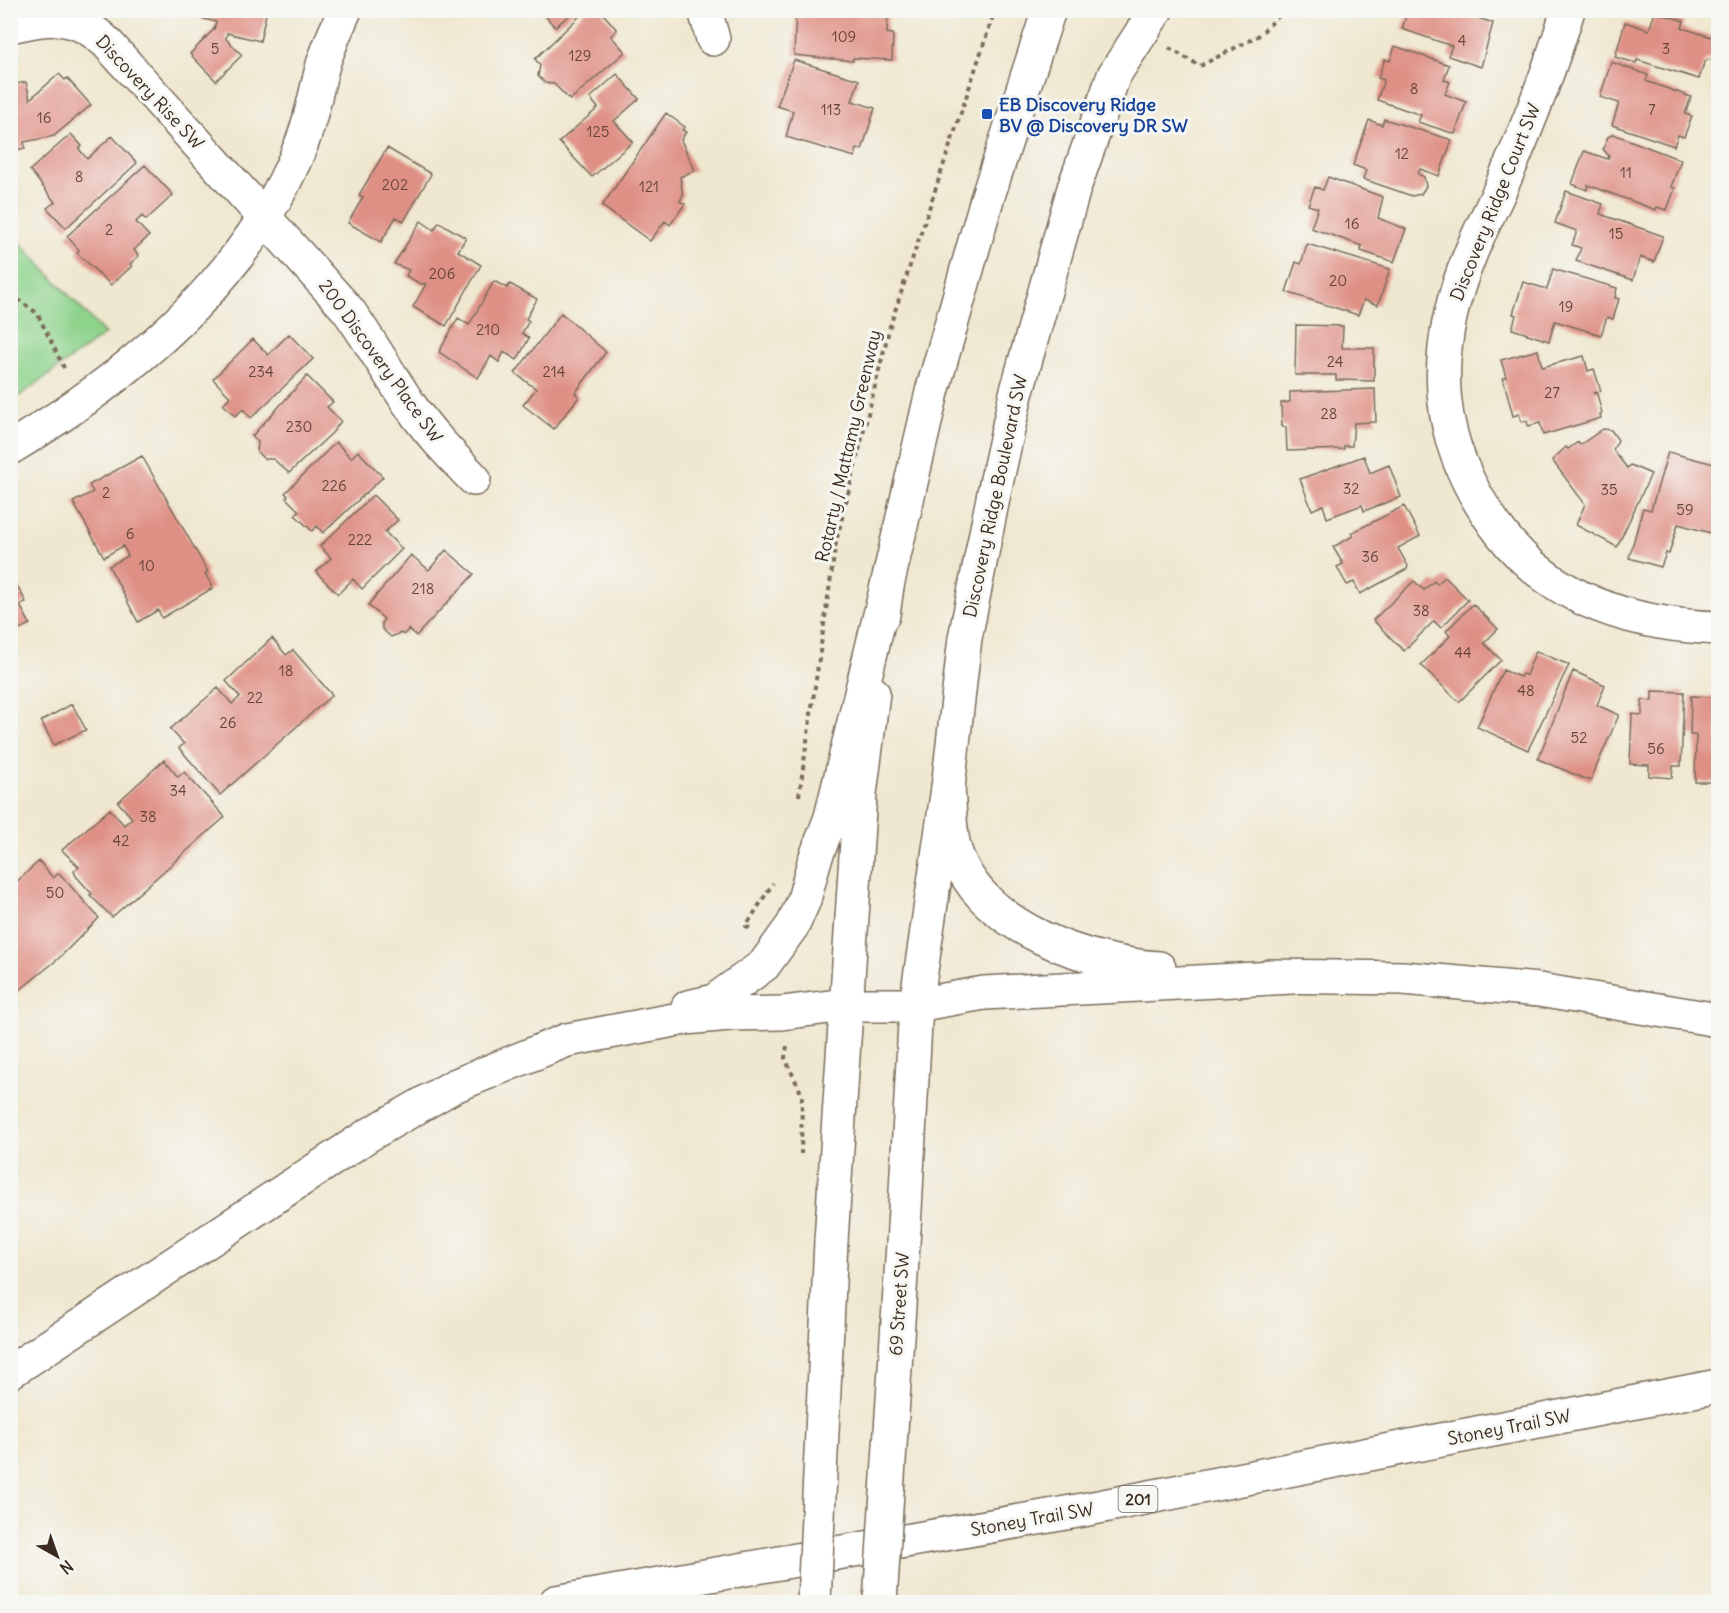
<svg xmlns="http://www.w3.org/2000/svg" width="1729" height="1613" font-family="Delius,sans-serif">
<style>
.green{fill:#8ed38c;stroke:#647e55;stroke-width:1.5}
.building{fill:#df9085}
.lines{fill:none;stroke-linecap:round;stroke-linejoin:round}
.street-casing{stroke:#7a6c5c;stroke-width:36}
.secondary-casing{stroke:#7a6c5c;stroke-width:36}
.highway-casing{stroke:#7a6c5c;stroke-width:36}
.path{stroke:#7a6c5c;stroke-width:4;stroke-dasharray:4.5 4.5;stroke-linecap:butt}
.street{stroke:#fff;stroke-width:33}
.secondary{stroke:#fff;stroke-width:33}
.highway{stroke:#fff;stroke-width:33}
.secondary-bridge-casing{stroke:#7a6c5c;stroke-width:36;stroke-linecap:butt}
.secondary-bridge{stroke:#fff;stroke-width:33}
.transit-dot{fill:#1a4fb4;stroke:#f6f6f2;stroke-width:2}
.labels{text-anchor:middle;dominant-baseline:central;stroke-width:6;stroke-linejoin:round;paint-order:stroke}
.number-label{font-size:15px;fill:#644438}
.shield{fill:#f6f6f2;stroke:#73675e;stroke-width:1.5}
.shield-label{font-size:16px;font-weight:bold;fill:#3b2a1e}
.street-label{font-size:18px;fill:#3b2a1e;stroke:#f6f6f2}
.transit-label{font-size:18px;font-weight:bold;fill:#164399;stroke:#f6f6f2;text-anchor:start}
</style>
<rect width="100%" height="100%" fill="#f6f6f2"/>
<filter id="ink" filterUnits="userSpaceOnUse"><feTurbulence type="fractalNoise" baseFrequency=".0167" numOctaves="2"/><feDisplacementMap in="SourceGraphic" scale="12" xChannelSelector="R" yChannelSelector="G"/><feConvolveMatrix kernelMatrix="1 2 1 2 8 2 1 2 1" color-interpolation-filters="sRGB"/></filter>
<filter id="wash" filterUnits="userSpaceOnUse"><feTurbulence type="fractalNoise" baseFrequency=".008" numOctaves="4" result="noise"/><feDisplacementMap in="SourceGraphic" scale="24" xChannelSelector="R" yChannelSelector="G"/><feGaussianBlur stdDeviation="1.35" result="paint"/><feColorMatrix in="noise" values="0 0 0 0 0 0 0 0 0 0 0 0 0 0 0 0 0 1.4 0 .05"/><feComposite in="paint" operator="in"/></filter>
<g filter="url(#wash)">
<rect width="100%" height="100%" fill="#efe7cf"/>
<path class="green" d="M11 233 105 334 11 402Z"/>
<g id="blocks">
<path class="building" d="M198 10H267L260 41 227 33 226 39 242 55 216 81 190 54 214 29 216 22 196 17Z
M540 10H576L555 27Z
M586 10H600L617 30 611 36 625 52 570 100 554 84 545 83 538 76 540 65 535 59Z
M817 10H888L887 33 893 34 892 60 853 58V61L794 55 796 12 816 13Z
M1408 10H1477L1475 17 1493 23 1481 67 1448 56 1452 46 1402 29Z
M1655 12 1684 21 1682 28 1718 39 1712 60 1708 59 1704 63 1699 79 1637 60 1636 63 1615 57 1625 22 1649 30Z
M1395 46 1449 65 1444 80 1450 82 1445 94 1466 102 1455 134 1418 122 1421 115 1377 100 1384 80 1378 78 1385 59 1390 61Z
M794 60 859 80 852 101 875 108 862 150 857 149 855 157 786 137 793 111 777 106Z
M1611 62 1648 75 1646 81 1691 97 1685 114 1692 116 1684 137 1678 135 1674 146 1612 125 1619 103 1600 97Z
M59 74 65 80 67 78 91 105 54 136 24 142 25 148 10 152V85L26 82 30 99Z
M617 74 639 99 614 121 633 142 592 177 559 142 598 108 590 98Z
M666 113 685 127 682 130 686 132 681 140 695 170 680 177 683 195 680 201 685 204 670 225 665 221 650 241 602 206Z
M1384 119 1452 140 1439 176 1420 169 1418 174 1424 177 1426 186 1421 194 1412 196 1363 179 1366 170 1353 165 1369 120 1382 125Z
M71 134 82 146 79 149 87 159 112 136 137 163 66 228 47 208 55 202 30 170Z
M1613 134 1681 160 1671 187 1675 188 1667 210 1657 207 1656 210 1588 185 1587 190 1572 184 1584 151 1608 159 1609 156 1603 149 1608 137Z
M387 148 431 174 404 221 396 217 381 242 348 223 363 197 359 195Z
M145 165 173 195 146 220 142 216 136 222 149 236 134 250 139 256 130 264 132 266 111 285 77 253 79 250 67 236Z
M1328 177 1383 197 1378 218 1406 229 1394 262 1361 251 1362 246 1311 228 1318 208 1308 205 1315 187 1323 190Z
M1566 191 1603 204 1600 214 1663 236 1654 262 1640 257 1633 280 1576 261 1581 248 1572 245 1577 231 1555 223Z
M421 221 434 230 439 222 466 238 458 251 481 265 446 326 413 307 426 284H421L406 276 409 270 394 264Z
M1307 244 1390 269 1378 305 1364 300 1358 315 1286 292 1296 262 1301 264Z
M1553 269 1617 288 1615 298 1619 299 1613 319 1607 317 1601 335 1555 321 1549 341 1512 329 1516 315 1513 314 1523 282 1547 289Z
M494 281 507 288 510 284 537 299 526 319 529 321 522 333 529 338 517 360 504 352 499 362 491 356 478 378 439 352 458 318 469 325Z
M561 313 606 352 575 393 579 397 554 429 523 405 536 389 515 373Z
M1296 325 1343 326 1342 348H1374V381L1336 380V375H1295Z
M289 334 313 359 251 418 243 409 235 416 223 404 230 397 213 379 253 339 268 355Z
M1538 350 1542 367 1584 356 1588 371 1594 369 1601 391 1594 393 1597 394 1602 413 1600 414 1601 418 1543 435 1540 423 1528 426 1527 421 1521 422 1519 414 1513 416 1503 378 1506 377 1501 360Z
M307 376 333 402 327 407 341 421 332 433 289 473 273 459H264L257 452 258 442 252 436Z
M1375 389 1376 422 1354 423 1352 446H1344V449L1287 451 1286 427H1282L1281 403 1290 402V392Z
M1603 429 1611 430 1618 440 1613 450 1627 468 1630 465 1651 474 1617 547 1576 525 1585 504 1552 460 1566 447 1568 449 1578 442 1580 445Z
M336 442 351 458 358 451 383 477 323 533 317 526 312 531 295 515 299 511 286 498 288 496 285 493Z
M1668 452 1718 465V535L1678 524 1669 554 1666 553 1661 567 1629 558 1643 508 1651 510Z
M142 456 208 572 205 573 213 588 162 618 158 610 138 622 109 566 128 556 123 546 104 557 73 502 93 492 89 485Z
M1364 456 1370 473 1389 465 1401 497 1364 511 1362 505 1327 518 1323 505 1312 510 1300 479Z
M373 495 398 520 385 532 402 549 362 589 353 579 338 594 316 572 331 558 320 546Z
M1404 506 1420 536 1398 548 1408 566 1407 569 1360 594 1354 582 1347 585 1337 567 1343 564 1333 547 1353 536 1351 533Z
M446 550 474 574 416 636 409 629 403 635 401 633 391 637 382 629V622L384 619 368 605 411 555 429 570Z
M10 573 26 602 20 605 30 624 10 634Z
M1445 577 1468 600 1441 628 1434 621 1404 651 1373 620 1414 581 1424 590 1434 581 1437 584Z
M1473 604 1498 629 1484 643 1501 660 1459 702 1421 665 1450 636 1446 631Z
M272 638 286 655 293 650 332 695 220 795 179 748 184 744 170 729 218 688 232 704 240 697 226 681Z
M1536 651 1569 665 1528 750 1477 727 1503 670 1520 677 1522 674 1526 675Z
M1573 671 1605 685 1597 705 1619 715 1590 781 1538 759Z
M1652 691 1684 692 1681 766H1673L1672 778 1649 776V765L1630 764 1632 714 1642 715V700L1652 701Z
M1691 696 1718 697V782H1695L1696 735H1690Z
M72 704 86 730 54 745 41 721Z
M164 760 178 777 184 772 225 817 112 917 90 895 92 894 76 876 74 871 79 867 62 850 110 809 124 825 132 818 118 802Z
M39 861 53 878 59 873 99 918 58 959 10 998V888Z"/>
</g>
</g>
<g filter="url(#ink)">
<use href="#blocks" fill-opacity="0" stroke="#7a6c5c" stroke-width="1.5"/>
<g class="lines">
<defs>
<path id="street" d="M705 10 713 39
M1568 10C1550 70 1527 128 1502 185 1492 209 1479 231 1470 255 1428 356 1434 446 1501 533 1554 602 1635 625 1718 628
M10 26C51 17 75 12 107 43L348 310C371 342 390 376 412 408 430 434 452 456 474 479
M10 448C130 376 249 278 301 145 312 118 316 89 324 61 330 44 337 27 345 10"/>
<path id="secondary" d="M883 615 887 586 932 392 987 199 1049 10
M904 1228 916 1005 948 788 965 638 994 493 1016 394 1074 188 1114 75 1156 10
M831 1241 860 794 873 693"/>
<path id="highway" d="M948 788C950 809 949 837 957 856 985 929 1087 963 1159 968
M1270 976 1403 978 1539 990 1718 1020
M688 1007 714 1001 764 965 793 925 804 900 814 862 831 817 887 586
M10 1372 367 1136 454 1086 567 1040 685 1018 730 1014 782 1013 845 1005H916L984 993 1292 977
M556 1602 1083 1510 1718 1386"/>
</defs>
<use href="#street" class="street-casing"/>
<use href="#secondary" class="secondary-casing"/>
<use href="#highway" class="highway-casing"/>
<path class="path" d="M1169 48 1200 66 1258 36 1285 10
M10 294 37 313 66 372
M799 796 836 542 890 326 995 10
M750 928 746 926 773 883
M787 1046 785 1058 802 1095 801 1154"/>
<use href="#street" class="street"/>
<use href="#secondary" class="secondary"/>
<use href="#highway" class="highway"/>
<defs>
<path id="secondary-bridge" d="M814 1602 831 1241
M880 1602 904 1228"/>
</defs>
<use href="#secondary-bridge" class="secondary-bridge-casing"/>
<use href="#secondary-bridge" class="secondary-bridge"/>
</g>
</g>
<rect class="transit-dot" x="981" y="108" width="12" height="12" rx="3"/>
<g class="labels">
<g class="number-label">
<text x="844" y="36">109</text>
<text x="1462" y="40">4</text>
<text x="215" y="48">5</text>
<text x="1666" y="48">3</text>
<text x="580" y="55">129</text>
<text x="1414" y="88">8</text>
<text x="831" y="109">113</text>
<text x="1652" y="109">7</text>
<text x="44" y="117">16</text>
<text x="598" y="131">125</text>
<text x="1402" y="153">12</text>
<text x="1626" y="172">11</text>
<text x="79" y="176">8</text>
<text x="395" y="184">202</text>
<text x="649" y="186">121</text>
<text x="1352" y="223">16</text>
<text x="109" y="229">2</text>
<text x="1616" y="233">15</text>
<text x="442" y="273">206</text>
<text x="1338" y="280">20</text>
<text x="1566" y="306">19</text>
<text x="488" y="329">210</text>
<text x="1335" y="361">24</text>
<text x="261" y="371">234</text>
<text x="554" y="371">214</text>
<text x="1552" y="392">27</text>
<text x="1329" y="413">28</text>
<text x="299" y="426">230</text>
<text x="334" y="485">226</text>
<text x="1351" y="488">32</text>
<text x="1609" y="489">35</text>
<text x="106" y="492">2</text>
<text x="1685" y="509">59</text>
<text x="130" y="533">6</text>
<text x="360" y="539">222</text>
<text x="1370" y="556">36</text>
<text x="147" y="565">10</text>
<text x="423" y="588">218</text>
<text x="1421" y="610">38</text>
<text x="1463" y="652">44</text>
<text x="286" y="670">18</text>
<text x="1526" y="690">48</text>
<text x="255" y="697">22</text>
<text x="228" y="722">26</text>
<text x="1579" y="737">52</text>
<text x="1656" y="748">56</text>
<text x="178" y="790">34</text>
<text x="148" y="816">38</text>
<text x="121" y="840">42</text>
<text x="55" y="892">50</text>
</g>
<rect class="shield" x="1118.5" y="1486" width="39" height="26" rx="4.5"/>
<g class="shield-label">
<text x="1138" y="1499">201</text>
</g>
<g class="street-label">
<text transform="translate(150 92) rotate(47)">Discovery Rise SW</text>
<text transform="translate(1495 202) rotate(-68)">Discovery Ridge Court SW</text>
<text transform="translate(381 361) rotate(54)">200 Discovery Place SW</text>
<text transform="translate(848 446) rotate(-77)">Rotarty / Mattamy Greenway</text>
<text transform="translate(995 496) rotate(-78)">Discovery Ridge Boulevard SW</text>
<text transform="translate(899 1304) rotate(-86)">69 Street SW</text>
<text transform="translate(1509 1427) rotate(-11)">Stoney Trail SW</text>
<text transform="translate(1032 1519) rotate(-10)">Stoney Trail SW</text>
</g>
<g class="transit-label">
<text x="999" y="104">EB Discovery Ridge<tspan x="999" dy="21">BV @ Discovery DR SW</tspan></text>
</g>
</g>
<rect width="1729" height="1613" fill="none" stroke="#f6f6f2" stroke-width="36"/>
<g transform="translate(57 1556) rotate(140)" stroke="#f6f6f2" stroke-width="4.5" paint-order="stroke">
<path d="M0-4.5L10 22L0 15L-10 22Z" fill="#3b2a1e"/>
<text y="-9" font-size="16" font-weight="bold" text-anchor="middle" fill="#3b2a1e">N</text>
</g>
</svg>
